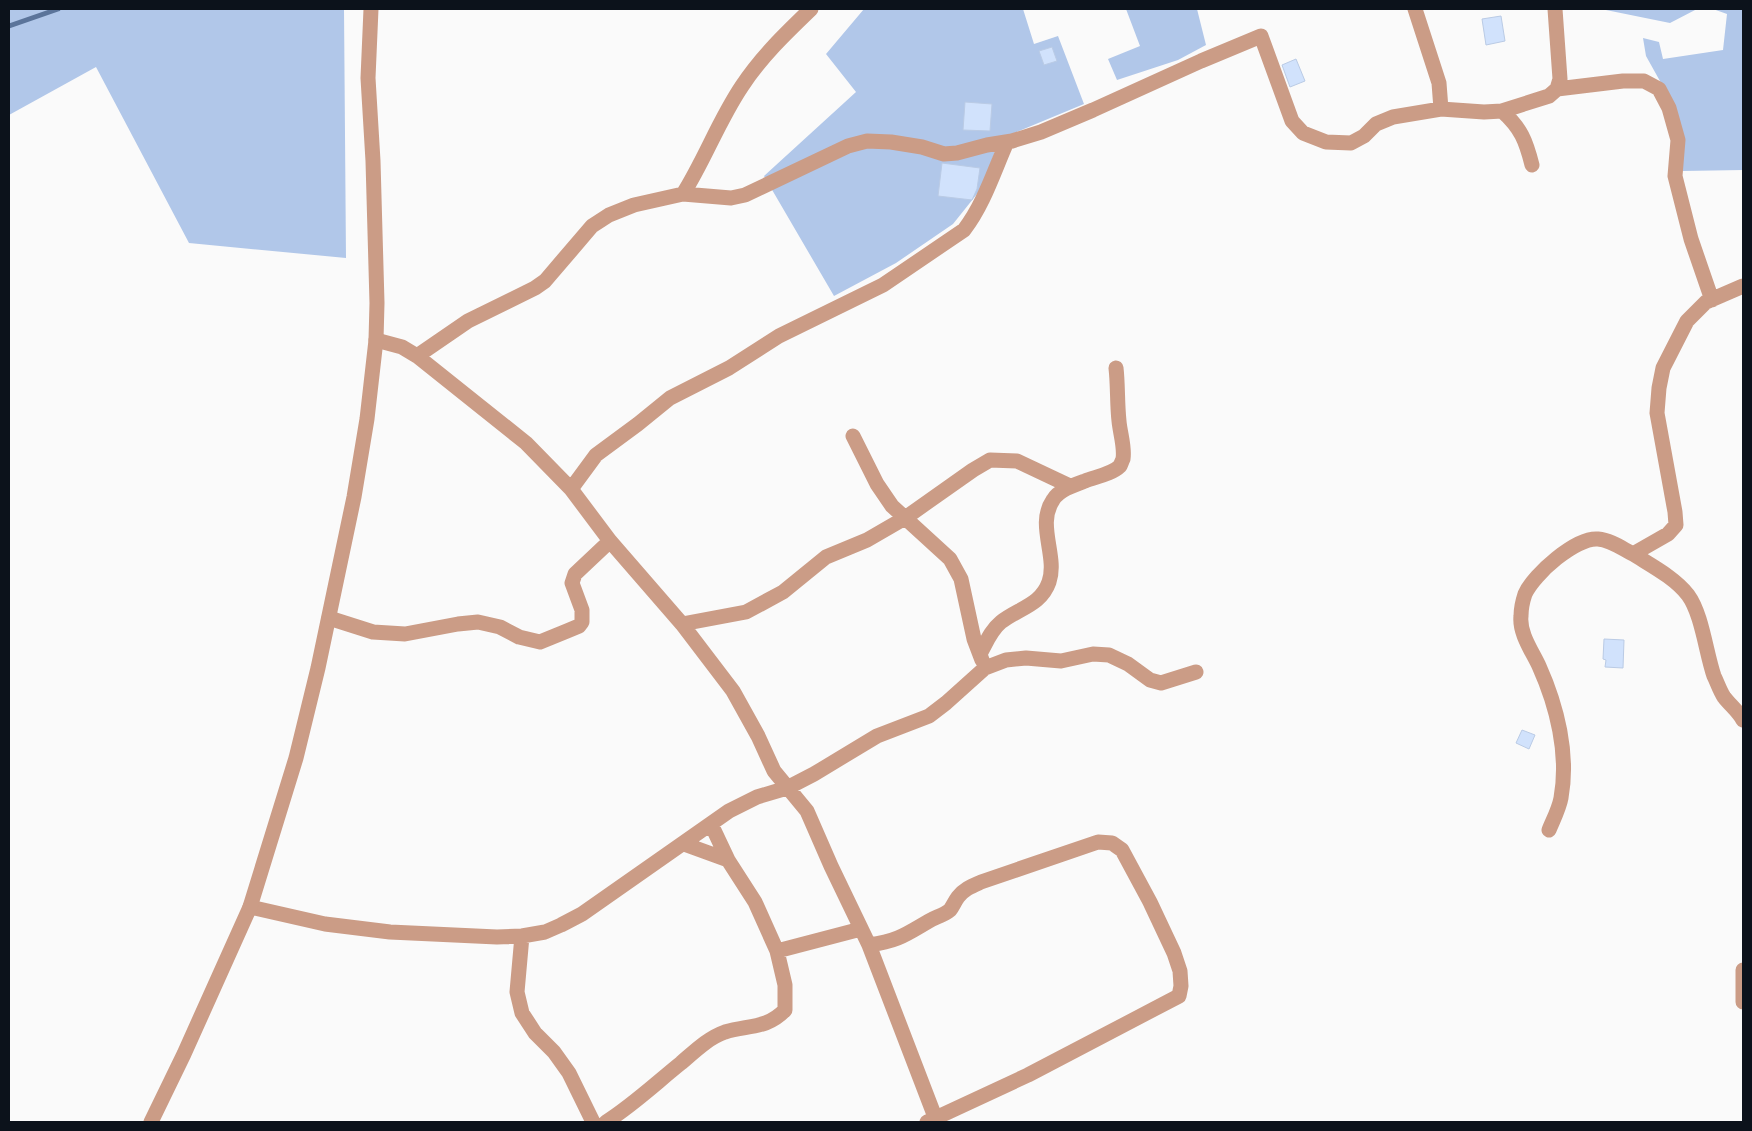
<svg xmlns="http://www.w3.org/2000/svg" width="1752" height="1131" font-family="'IBM Plex Sans',sans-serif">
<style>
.green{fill:#b1c7e9}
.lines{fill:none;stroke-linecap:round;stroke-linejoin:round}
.stream{stroke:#5b749a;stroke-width:5}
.building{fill:#d1e2fc;stroke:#bacbe5}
.minor{stroke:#cb9c86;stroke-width:15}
.tertiary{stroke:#cb9c86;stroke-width:15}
</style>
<rect width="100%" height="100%" fill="#fafafa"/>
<path class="green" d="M9 9H344L346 258 189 243 96 67 9 115Z
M864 9H1023L1034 44 1058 36 1084 104 1012 134 996 149 981 189 953 224 896 263 834 296 764 176 856 92 826 54Z
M1126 9H1197L1206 45 1178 60 1117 80 1108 59 1140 46Z
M1601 9H1697L1670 23Z
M1713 9H1743V170L1683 171 1675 108 1646 56 1643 38 1659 42 1663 59 1723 50 1727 14Z"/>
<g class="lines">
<path class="stream" d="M9 26 58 9"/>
</g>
<path class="building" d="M1501 16 1505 41 1486 45 1482 19Z
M1052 47 1057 61 1044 65 1039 51Z
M1296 59 1305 81 1290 87 1282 65Z
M965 102 992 104 990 131 963 130Z
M942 163 980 168 977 189 972 200 938 196Z
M1604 639 1624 640 1623 668 1605 667 1606 660 1603 659Z
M1522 730 1535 735 1529 749 1516 743Z"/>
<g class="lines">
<path class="minor" d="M1415 9 1439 83 1441 109
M1557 89 1623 81H1644L1659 89 1669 108 1678 140 1675 176 1691 239 1712 300
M1502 111C1521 128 1526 141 1532 165
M683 194C705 159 719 120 742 86 761 57 786 33 811 9
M1743 286 1706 302 1687 321 1663 368 1659 388 1657 413 1675 512 1676 525 1668 534 1633 554C1652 566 1675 578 1688 595 1702 614 1706 653 1714 676 1717 682 1720 691 1724 697 1730 705 1738 711 1743 720
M417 356 468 321 535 288 545 281 592 226 609 215 634 205 683 194 731 198 745 195 848 146 867 141 891 142 922 147 944 154 957 153 987 145 1012 141 1041 132 1093 110 1201 61 1261 36 1292 121 1303 133 1326 142 1351 143 1364 136 1376 124 1393 117 1441 109 1484 112 1502 111 1549 96 1557 89 1560 79 1555 9
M853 436 877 484 892 506 950 559 961 579 974 639 982 660
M571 489 596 455 638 424 670 398 729 368 779 336 883 285 964 230C984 204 994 171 1007 142
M610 541 682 624 733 691 758 736 774 771 807 811 831 866 869 945 935 1117
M329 618 373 632 405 634 458 624 478 622 500 627 519 637 540 642 567 631 579 626 582 622V610L572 583 575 574 610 541 571 489 526 443 417 356 402 347 376 340
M682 624 746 612 783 592 826 557 867 540 905 518 973 470 990 460 1017 461 1070 486
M980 654C986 643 991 630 1001 622 1019 608 1041 605 1049 582 1058 556 1036 525 1053 500 1059 490 1074 485 1085 481 1095 477 1112 474 1120 466 1121 464 1122 461 1123 459 1125 447 1120 433 1119 421 1117 403 1118 385 1116 368
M1549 830C1553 820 1559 809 1561 798 1569 754 1557 706 1539 666 1532 651 1519 633 1521 616 1521 610 1523 600 1525 594 1534 574 1576 537 1598 539 1611 540 1623 549 1633 554
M684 844 728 860
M250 907 325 924 390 932 497 937 522 936 545 932 561 925 582 914 729 811 757 797 787 788 814 774 877 736 929 716 946 703 985 668 1006 660 1026 658 1061 661 1093 654 1109 655 1128 664 1150 680 1161 683 1196 672
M522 936 517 992 522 1013 535 1033 554 1052 569 1073 593 1122
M869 945C898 941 905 935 929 921 936 917 944 915 950 910 953 906 955 901 958 897 964 889 972 886 981 882L1098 842 1112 843 1122 850 1150 902 1174 953 1180 971 1181 986 1179 996 1028 1075 927 1122
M777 951 861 929
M1743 970V1002
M606 1122C633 1105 656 1083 681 1063 695 1051 708 1038 725 1032 748 1025 767 1029 785 1010V985L777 951 755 902 728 860 711 824"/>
<path class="tertiary" d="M151 1122 184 1054 250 907 296 758 318 668 354 497 367 419 376 340 377 303 373 161 368 78 371 9"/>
</g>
<rect width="1752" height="1131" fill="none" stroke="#0c121b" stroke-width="20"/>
</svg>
